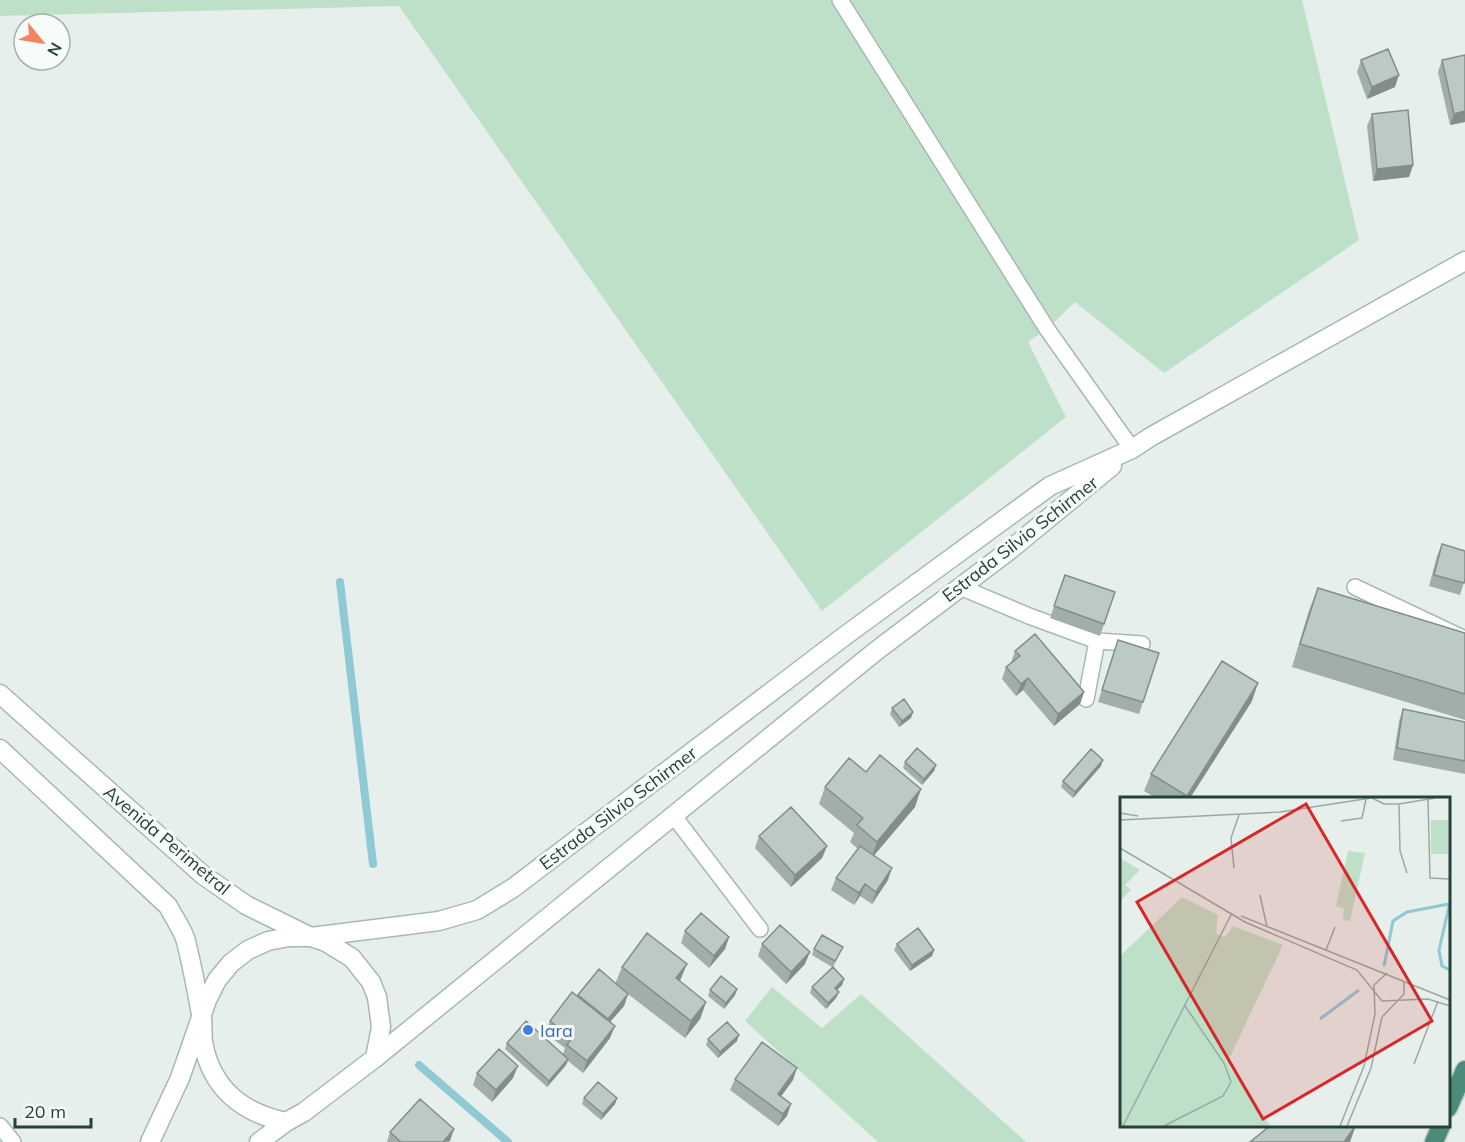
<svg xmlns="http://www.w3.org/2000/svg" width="1465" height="1142" font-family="Mulish,sans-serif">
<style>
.green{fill:#bfe0c8}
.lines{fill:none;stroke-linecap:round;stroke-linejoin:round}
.stream{stroke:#8ec9d4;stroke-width:8}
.service-casing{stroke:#a8b8b2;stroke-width:18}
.minor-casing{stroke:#a8b8b2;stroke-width:21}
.tertiary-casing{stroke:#a8b8b2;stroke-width:21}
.trunk-casing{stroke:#c2cac8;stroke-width:21}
.service{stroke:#fff;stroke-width:15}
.minor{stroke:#fff;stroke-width:18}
.tertiary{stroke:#fff;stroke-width:18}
.trunk{stroke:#4c8a7c;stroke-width:18}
.wall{fill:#a1aea9}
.shaded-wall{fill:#838d89}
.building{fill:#bbcac4;stroke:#838d89;stroke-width:1.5}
.shop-dot{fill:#3f7fe0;stroke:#f7fbf9;stroke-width:2}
.labels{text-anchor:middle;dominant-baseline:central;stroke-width:6;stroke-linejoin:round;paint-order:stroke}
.street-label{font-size:18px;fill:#24423a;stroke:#f7fbf9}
.shop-label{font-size:18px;fill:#366cbe;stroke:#f7fbf9;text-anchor:start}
.inset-river{fill:none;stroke:#8ec9d4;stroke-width:3}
.inset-road{fill:none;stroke:#98aaa4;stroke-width:1.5}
.view{fill:#d62828;fill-opacity:0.15;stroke:#d62828;stroke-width:3}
.inset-edge{fill:none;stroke:#24423a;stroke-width:3}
</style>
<rect width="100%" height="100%" fill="#e6efeb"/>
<path class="green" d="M0 0H1302L1359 240 1164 373 1075 302 1047 329 1028 342 1066 417 822 611 399 6 0 16Z
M772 987 822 1028 861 994 1026 1142H878L745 1021Z"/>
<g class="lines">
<path class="stream" d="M340 582 373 864
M419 1065 508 1142"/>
<defs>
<path id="service" d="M840 0 1047 329 1132 449
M960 587 1029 616 1097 641 1142 644
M1355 587 1465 639
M1086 699 1097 641
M673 815 760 929
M0 1126 13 1142"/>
<path id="minor" d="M0 694 203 875 246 905 311 937 326 942 352 958 371 982 377 997 381 1027 375 1058
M0 749 168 906C173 916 181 927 185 938 192 963 197 994 202 1019 203 1027 202 1035 203 1042 211 1088 242 1113 286 1122"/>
<path id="tertiary" d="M150 1142 180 1078 207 1000 217 980 231 963 248 950 268 941 289 937H311L439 921 477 910 513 888 846 635 1050 486 1132 449 1152 436 1465 261
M259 1142 286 1122 304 1112 375 1058 876 651 1011 549 1112 466"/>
<path id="trunk" d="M1448 1108 1465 1070
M1434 1142 1441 1126"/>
</defs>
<use href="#service" class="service-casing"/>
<use href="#minor" class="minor-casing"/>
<use href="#tertiary" class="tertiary-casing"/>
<use href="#trunk" class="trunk-casing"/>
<use href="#service" class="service"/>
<use href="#minor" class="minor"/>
<use href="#tertiary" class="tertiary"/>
<use href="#trunk" class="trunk"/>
</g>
<path class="wall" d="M1465 55V122L1450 125 1438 72 1442 60Z
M1361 60 1395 87 1367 99 1357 72Z
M1372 114 1413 165 1409 177 1373 181 1367 126Z
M1442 544 1465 579 1460 595 1429 586 1437 556Z
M1065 575 1115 592 1100 636 1050 618Z
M1318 588 1465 633V720L1292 667 1309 610Z
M1118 640 1143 702 1139 714 1098 702Z
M1015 651 1084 692 1080 704 1054 726 1023 690 1016 696 1002 679 1006 667 1011 663Z
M1252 701 1190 798H1156L1144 791 1151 774Z
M892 708 911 718 899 727 890 714Z
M1403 709 1465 722V774L1393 760 1399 721Z
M905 762 936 765 934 771 922 785 903 768Z
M1101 766 1073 798 1061 787 1063 781Z
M866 772 915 807 874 855 888 880 872 904 860 896 854 905 831 890 836 878 858 849 850 842 854 833 819 804 825 787Z
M759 836 827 846 822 858 791 887 755 848Z
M685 931 729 937 725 949 709 968 681 943Z
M762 944 805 964 786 984 758 956Z
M897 944 934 950 932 956 910 971 894 950Z
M843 947 833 967 844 979 842 985 837 990 839 992 836 998 826 1009 810 993 812 987 832 967 812 955 814 949Z
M622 967 680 982 706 1002 700 1019 685 1038 628 994 624 1006 610 1022V1038L583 1073 568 1061 566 1065 547 1087 505 1049 507 1043 563 1054 565 1048 545 1033 550 1021 577 996 578 995 615 984Z
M737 989 735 995 724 1009 708 996 710 990Z
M708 1039 737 1041 718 1058 706 1045Z
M477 1073 513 1078 492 1102 473 1085Z
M735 1079 793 1080 781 1096 787 1116 778 1126 730 1090Z
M584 1098H617L615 1104 601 1120 582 1104Z
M454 1129 449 1142H387L390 1132Z"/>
<path class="shaded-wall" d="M1399 75 1395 87 1367 99 1372 87Z
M1465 111V122L1450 125 1454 114Z
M1413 165 1409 177 1373 181 1377 169Z
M1028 678 1023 690 1016 696 1021 684Z
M1258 683 1252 701 1190 798H1186Z
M1084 692 1080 704 1054 726 1058 714Z
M913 712 911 718 899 727 902 721Z
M1103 760 1101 766 1073 798 1075 792Z
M936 765 934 771 922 785 924 779Z
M921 789 915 807 871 859 877 842Z
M827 846 822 858 791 887 795 875Z
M892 868 888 880 872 904 876 892Z
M865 884 860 896 854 905 859 893Z
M729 937 725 949 709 968 714 956Z
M934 950 932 956 910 971 912 965Z
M810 952 805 964 786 984 791 972Z
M687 964 680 981 676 978Z
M844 979 842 985 833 994 835 988Z
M737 989 735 995 724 1009 726 1003Z
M839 992 836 998 826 1009 828 1003Z
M628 994 624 1006 603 1030 608 1019Z
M706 1002 700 1019 685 1038 691 1021Z
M615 1026 610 1038 583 1073 587 1061Z
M739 1035 737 1041 718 1058 720 1052Z
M568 1059 566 1065 547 1087 549 1081Z
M518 1066 513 1078 492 1102 496 1090Z
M797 1068 793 1080 774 1106 778 1094Z
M617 1098 615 1104 601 1120 603 1114Z
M791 1104 787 1116 778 1126 783 1114Z
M1356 1125 1350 1142H1344Z
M454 1129 450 1141 443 1142Z"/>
<path class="building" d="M1388 49 1399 75 1372 87 1361 60Z
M1465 55V111L1454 114 1442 60Z
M1408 110 1413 165 1377 169 1372 114Z
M1442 544 1465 551V579L1464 583 1434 575Z
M1065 575 1115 592 1104 624 1054 606Z
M1318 588 1465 633V694L1300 644Z
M1035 634 1084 692 1058 714 1028 678 1021 684 1006 667 1020 656 1015 651Z
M1118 640 1159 653 1143 702 1102 690Z
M1222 661 1258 683 1187 796 1151 774Z
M904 699 913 712 902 721 892 708Z
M1403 709 1465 722V761L1397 748Z
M917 748 936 765 924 779 905 762Z
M1091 749 1103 760 1075 792 1063 781Z
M880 755 921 789 877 842 857 825 863 818 825 787 849 758 866 772Z
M791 807 827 846 795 875 759 836Z
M860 846 892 868 876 892 865 884 859 893 836 878Z
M701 913 729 937 714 956 685 931Z
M780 925 810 952 791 972 762 944Z
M918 928 934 950 912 965 897 944Z
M647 933 687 964 676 978 706 1002 691 1021 622 967Z
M822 935 843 947 835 961 814 949Z
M833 967 844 979 835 988 839 992 828 1003 812 987Z
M599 969 628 994 608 1019 578 995Z
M721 976 737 989 726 1003 710 990Z
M572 992 615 1026 587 1061 567 1045 572 1038 550 1021Z
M526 1021 568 1059 549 1081 507 1043Z
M727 1022 739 1035 720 1052 708 1039Z
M762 1042 797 1068 778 1094 791 1104 783 1114 735 1079Z
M499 1049 518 1066 496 1090 477 1073Z
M598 1082 617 1098 603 1114 584 1098Z
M420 1099 454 1129 443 1142H401L390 1132Z
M1271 1125H1356L1344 1142H1250Z"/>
<circle class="shop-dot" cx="528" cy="1030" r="6"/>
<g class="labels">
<g class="street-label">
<text transform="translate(1020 539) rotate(-38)">Estrada Silvio Schirmer</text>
<text transform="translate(618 808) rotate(-37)">Estrada Silvio Schirmer</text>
<text transform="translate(167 840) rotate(40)">Avenida Perimetral</text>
</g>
<g class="shop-label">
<text x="540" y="1030">Iara</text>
</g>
</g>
<g transform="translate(1120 797)">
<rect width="330" height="330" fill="#e6efeb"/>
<path d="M311 23H328V57H311ZM228 54 245 56 230 124 223 123 224 112 216 109ZM0 61 20 73 5 88 11 93 0 104ZM62 100 98 118 96 137 105 140 113 129 163 148 109 262 150 329H0V159Z" fill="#bfe0c8"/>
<path class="inset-river" d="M330 105 319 153 322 169 330 173M264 169 273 124 287 115 329 107M200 222 239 193"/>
<path class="inset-road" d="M252 1 264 7H279L315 1M308 3 310 81 330 82M279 7 280 54 287 76M0 16 18 19M0 23 160 15 251 1M221 24 242 21 246 2M0 51 125 125 237 173 262 204 308 202 330 209M114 71 111 41 119 18M140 98 147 130M121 119 330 203M206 153 215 130M294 267 318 204M3 329 112 116M44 329 103 299 111 285 104 266 65 209M220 329 244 269 255 217 254 188 267 176M227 329 251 271 262 220 284 197V184"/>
<path class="view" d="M186 7 312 224 143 322 17 105Z"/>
<rect width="330" height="330" class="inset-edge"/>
</g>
<g transform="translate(42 42) rotate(120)"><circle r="28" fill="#f7fbf9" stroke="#a3b1ad" stroke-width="1.5"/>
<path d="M0-4.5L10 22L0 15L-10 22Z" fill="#f4845f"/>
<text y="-9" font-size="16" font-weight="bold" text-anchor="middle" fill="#24423a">N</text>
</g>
<path d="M15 1118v9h76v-9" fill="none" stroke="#24423a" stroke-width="3"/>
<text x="24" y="1118" font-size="18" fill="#24423a" stroke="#f7fbf9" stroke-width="4.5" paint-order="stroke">20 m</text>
</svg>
